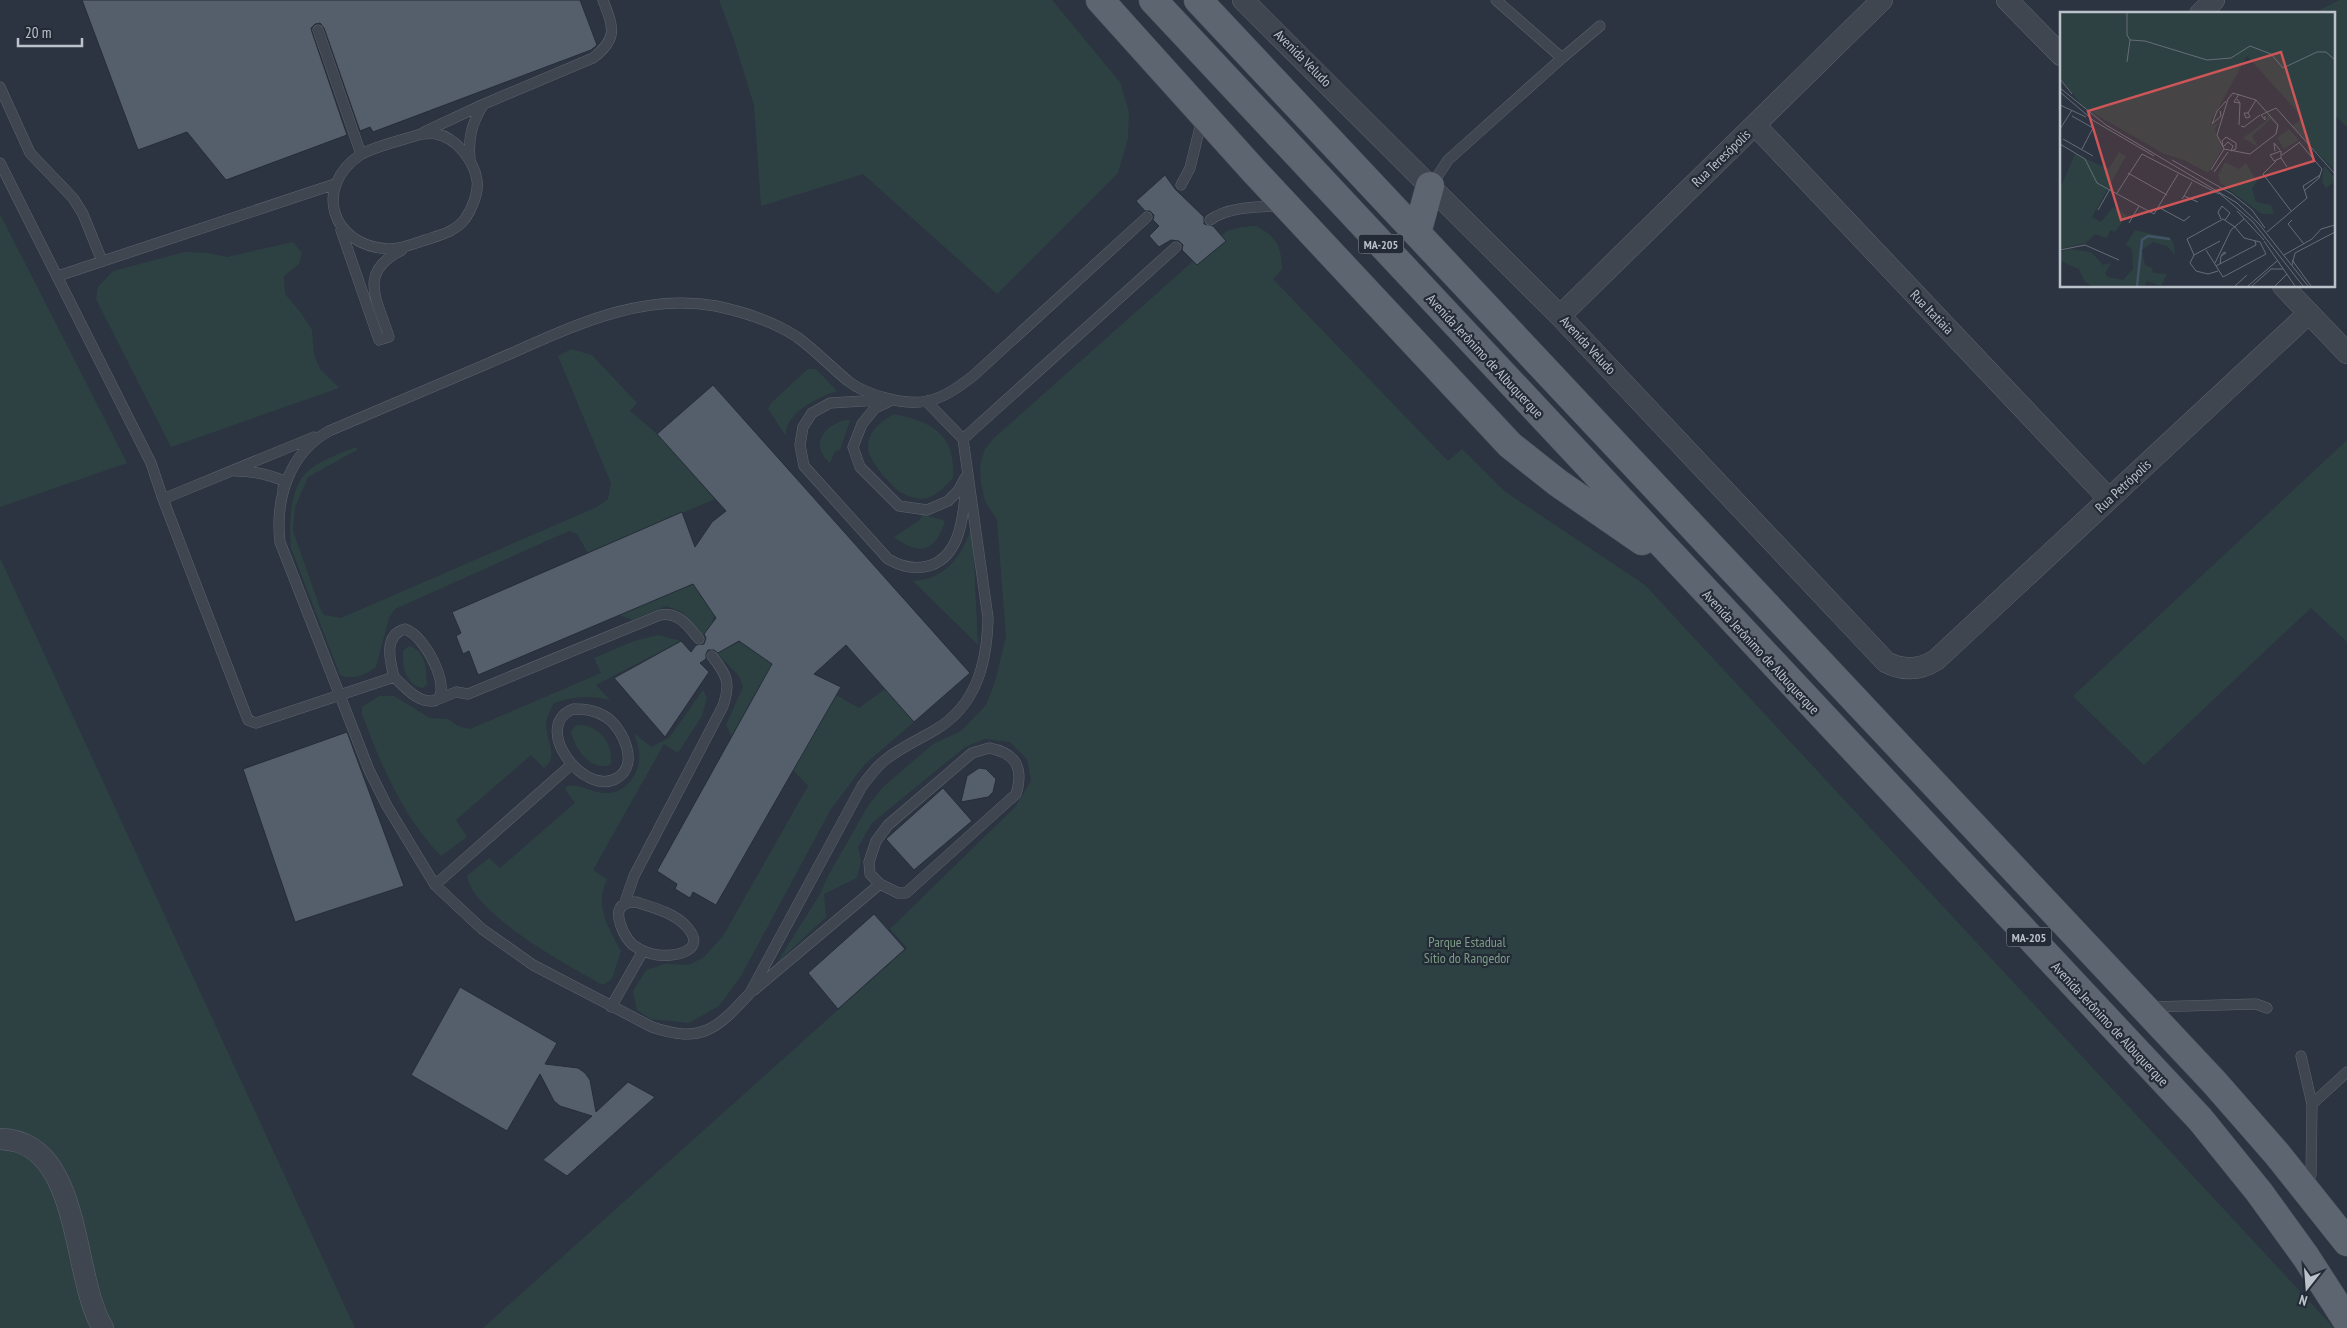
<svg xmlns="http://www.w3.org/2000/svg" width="2347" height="1328" font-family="'PT Sans Narrow',sans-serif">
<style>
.green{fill:#2e4142}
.building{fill:#555f6b;stroke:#252d38}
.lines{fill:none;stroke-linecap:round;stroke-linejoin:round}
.lane-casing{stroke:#5d646e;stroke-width:11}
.street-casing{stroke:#5d646e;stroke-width:22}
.primary-casing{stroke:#484f5a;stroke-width:29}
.lane{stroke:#3f4650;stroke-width:10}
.street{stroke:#3f4650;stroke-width:21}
.primary{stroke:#5d6570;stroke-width:28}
.labels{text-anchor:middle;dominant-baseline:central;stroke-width:4.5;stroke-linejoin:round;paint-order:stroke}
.shield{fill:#232b36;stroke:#8e959e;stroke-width:1}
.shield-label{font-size:12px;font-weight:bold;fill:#bcc2ca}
.street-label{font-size:14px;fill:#bcc2ca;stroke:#232b36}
.park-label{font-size:14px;fill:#7d9d84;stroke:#232b36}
.inset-river{fill:none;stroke:#435367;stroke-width:2.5}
.inset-road{fill:none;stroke:#656d77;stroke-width:1}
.view{fill:#ce5659;fill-opacity:0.15;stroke:#ce5659;stroke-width:2.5}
.inset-edge{fill:none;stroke:#bcc2ca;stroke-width:2.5}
</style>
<rect width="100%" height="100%" fill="#2b3440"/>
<path class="green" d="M719 0H1052L1120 82 1129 112 1128 138 1118 173 997 294 863 174 761 206 754 105 734 40Z
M2339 0H2347V127L2333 113V14H2312Z
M0 214 127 463 0 507Z
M1256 226C1278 238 1281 246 1282 269L1273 279 1448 461 1462 449 1504 491 1645 585 2334 1328H483L907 948 890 929 1015 807 1031 781 1027 759 1010 742 985 739 965 747 872 823 858 847 861 861 857 878 824 894 826 917 776 964 819 896 828 876 868 806 883 787 933 744 961 731 986 705 995 682 1006 637 997 520 985 501 981 483 980 465 985 449 994 438 1227 231 1241 227Z
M293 242 302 253 299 264 284 276 285 294 301 313 312 330 314 355 320 369 339 388 171 447 96 299 98 287 113 271 185 252 207 253 227 257Z
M571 349 592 355 637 403 630 411 657 434 715 499 588 553 577 534 569 531 395 609 389 618 376 667C367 674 352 681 340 675L291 548C289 528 289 491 305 474 317 461 339 454 356 447L357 450 308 477 295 507 293 531 320 608 324 615 341 618 597 507 608 499 611 483 558 356Z
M808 369H816L837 391C819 397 784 413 786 436L768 409 771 403Z
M894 414C932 422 956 434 953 478 945 486 935 498 922 499 917 499 904 495 900 492 891 485 869 461 868 449 867 432 880 422 894 414Z
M846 420H850L840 450 835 451 830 463C809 445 824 425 846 420Z
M2347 440V642L2311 608 2144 765 2073 696Z
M922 514 945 521C935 553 919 556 894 537L920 520Z
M972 524 978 645 913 581C947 579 964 554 972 524Z
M0 558 355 1328H0Z
M693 584 714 615 712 623 703 635 682 612 666 606 632 620 620 615Z
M658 635 681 641 596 685 610 700C589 695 575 696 554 703 551 709 547 716 546 722 545 739 560 756 544 768L531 755 456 820 467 837 441 856C403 817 381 765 362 714V707L379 696H394L430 718 448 719 458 726 470 729 601 673 594 658 634 641Z
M740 642 773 665 732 737 726 725 743 687 739 676 717 653Z
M409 646C426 651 426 668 427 684L423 688C406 686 402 666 403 651Z
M885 689 914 722 865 764 831 809 741 976 719 1006 689 1023 651 1019 637 1010 633 991 646 970 665 964 689 965 704 957 723 936 808 786 793 770 836 695 859 708Z
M703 690 707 698 702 716 678 753 664 744 593 870 607 879C594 905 608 928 621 951L612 979 603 985C570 967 473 914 467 876L489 858 500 868 575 803 565 789 567 786C581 783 593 794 608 793 627 793 642 770 639 751 638 745 636 739 634 733L651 747 669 738Z
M576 725C599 724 613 742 611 764 592 773 574 749 571 731Z"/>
<path class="building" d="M82 0H580L597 45 591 50 373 132 370 127 360 131 324 28 320 23 315 24 311 28 312 32 347 135 226 180 187 132 138 150Z
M1165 175 1175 189 1204 217V224L1213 226 1226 241 1197 265 1182 250 1183 245 1179 241 1171 240 1159 247 1149 236 1159 226 1153 220 1154 215 1150 211H1145L1136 201Z
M713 385 970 673 914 722 846 645 814 674 841 687 716 905 693 892 690 898 675 889 677 884 657 871 772 664 739 641 718 653 714 650H708L706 654V659L700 663 709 672 665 737 614 678 681 641 691 652 696 645 704 644 706 638 704 634 716 618 693 584 478 675 469 651 463 654 456 636 461 633 452 612 682 512 695 547 712 522 726 511 657 434Z
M347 732 404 886 295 922 243 769Z
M979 768 986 769 996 779 993 792 988 797 961 802 967 776Z
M943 788 972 821 914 870 886 839Z
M874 914 905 949 838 1009 808 973Z
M460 987 557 1043 545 1064 578 1068 585 1073 590 1080 596 1112 628 1082 655 1097 567 1176 543 1160 592 1116 560 1106 554 1101 540 1074 507 1131 411 1075Z"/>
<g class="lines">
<defs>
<path id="lane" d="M1496 0 1562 58 1600 26
M318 30 361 154
M0 87 30 153 73 198 83 214 102 261
M424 132 484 104 593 58C619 38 613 27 603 0
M421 134C426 134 432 133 436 134 456 137 474 161 477 180 479 192 472 209 465 219 455 232 440 235 425 240 414 244 401 249 388 249 331 246 313 187 360 155 372 147 406 139 421 134Z
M470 159C468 137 472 123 483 105
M0 163 151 463 163 499 248 720 256 723 394 677
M1181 185 1190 168 1202 119
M1431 186 1448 160 1562 58
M1210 220C1229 206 1259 207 1281 206
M341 230 379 340 389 337C377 299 357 272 402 250
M58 276 335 184
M880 400 830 403 812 413 803 427 800 445 804 466 888 559C914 574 943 570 956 540 963 523 964 504 966 486
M888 402 875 408 862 424 853 447 860 467 899 506 927 510 948 501 958 491 965 478
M927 402 963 439 988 618C987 664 976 706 935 730 918 740 900 748 885 760 876 767 869 777 862 786L750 993C717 1029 702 1044 652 1027L533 965 482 929 435 885 387 806 369 770 280 542C275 499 289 453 329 431 383 408 436 385 489 363 562 332 635 291 716 306 744 312 773 321 797 337 815 350 831 367 848 381 866 395 905 406 927 401 944 398 960 386 973 376L1147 217
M963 439 1176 247
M236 471C254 471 268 474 284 481L283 490
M163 499 314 437
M405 629C429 637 458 704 429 701 415 700 403 685 394 677 390 661 383 635 405 629Z
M436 700 456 692 468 694 660 615C679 612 688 626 699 639
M573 709C585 709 595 710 606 717 623 728 640 765 617 778 585 798 530 727 573 709Z
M989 748C1016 753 1024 768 1016 794L906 893H898L880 884 870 874 869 862 876 841 888 825 972 753Z
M435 885 571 765
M636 902C652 907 675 913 687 927 708 951 675 957 658 955 650 954 640 950 633 945 625 938 611 912 624 904 627 903 632 902 636 902Z
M624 905 634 876 723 706C731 683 727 675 712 656
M754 990 880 884
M611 1007 643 951
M2149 1007 2256 1004 2267 1008
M2301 1056 2312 1104 2311 1175
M2312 1104 2347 1072"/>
<path id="street" d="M1243 0 1560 316 1886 662C1903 671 1920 670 1936 660L2309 313
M2007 0 2061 55
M2200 14 2214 0
M1755 125 2109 499
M2283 286 2347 353
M1560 316 1882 0
M0 1139C83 1140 71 1277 103 1328"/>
<path id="primary" d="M1100 0 1254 171 1510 445 1558 483 1642 541
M1153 0 2200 1119 2259 1192 2306 1257 2347 1321
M1198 0 2214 1082 2277 1154 2347 1242
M1417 233 1430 186"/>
</defs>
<use href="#lane" class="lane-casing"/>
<use href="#street" class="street-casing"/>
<use href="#primary" class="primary-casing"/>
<use href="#lane" class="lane"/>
<use href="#street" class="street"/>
<use href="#primary" class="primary"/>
</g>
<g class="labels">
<g class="shield">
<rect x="1358.5" y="234.5" width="45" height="19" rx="4"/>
<rect x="2006.5" y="927.5" width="45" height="19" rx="4"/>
</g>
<g class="shield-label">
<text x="1381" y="244">MA-205</text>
<text x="2029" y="937">MA-205</text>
</g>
<g class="street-label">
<text transform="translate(1303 58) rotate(45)">Avenida Veludo</text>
<text transform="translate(1721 158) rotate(-44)">Rua Teresópolis</text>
<text transform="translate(1932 312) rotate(46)">Rua Itatiaia</text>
<text transform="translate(1588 345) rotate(47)">Avenida Veludo</text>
<text transform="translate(1485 356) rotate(47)">Avenida Jerônimo de Albuquerque</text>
<text transform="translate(2123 486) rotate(-43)">Rua Petrópolis</text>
<text transform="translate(1761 652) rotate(47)">Avenida Jerônimo de Albuquerque</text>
<text transform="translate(2110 1024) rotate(47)">Avenida Jerônimo de Albuquerque</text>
</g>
<g class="park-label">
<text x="1467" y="942">Parque Estadual<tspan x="1467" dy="16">Sítio do Rangedor</tspan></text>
</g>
</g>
<g transform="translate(2060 12)">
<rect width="275" height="275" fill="#2b3440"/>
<path d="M0 1H275V159L232 114 243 106 187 44 151 109V113L156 112 166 90 155 118 162 137 148 161 124 148 104 142 23 95 0 66ZM208 102 210 103 217 113V118L214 121 217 115 211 107 192 124 198 135 183 126 206 109ZM229 117 239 128 224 137 217 126ZM59 140 66 144 32 205 41 210 53 195 67 203 55 220 50 218 47 226 35 222 26 231 0 237V177L15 142 49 157ZM165 150 179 157 186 151 197 170 192 176 196 190 211 193 214 202H202L160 171 158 163ZM264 153 274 165 273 171 266 176 262 170ZM75 218 110 226 114 232 115 243 107 234 93 230 82 238 85 253 92 256 93 261 107 262 101 274 86 269 85 274H32L25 270 19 257 0 249V240L10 237 31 240 43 253 51 251 45 261 48 265 63 268 73 257 72 238 66 232Z" fill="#2e4142"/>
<path class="inset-river" d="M77 274 82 228 88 224 110 227"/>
<path class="inset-road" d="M67 1V23L70 28 85 29 147 48 171 46 190 34 211 42 223 56 257 40H266L275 48M67 50 70 28M0 67 12 82M0 76 46 113 177 191 199 212 248 274M0 80 34 109 94 144M173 81 196 88 218 113 216 122 190 142 164 137 157 123 168 87ZM177 87 180 91 174 90 179 82M0 93 26 105M160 99 161 104 152 112 157 99 166 89M188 101 190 105 186 106 184 101H188L196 88M12 104 33 116 22 137M205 104V108L201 103 216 96 275 162M179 113 180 91M181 114 184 115 200 103M0 117 12 98M166 125 176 131V137L171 139 173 134 168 130 163 135 162 129ZM3 127 33 144M239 130 262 157 259 166 245 178M0 132 25 147 37 171 94 202 118 162M215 139 214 131 220 138M222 143 240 130M221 146 214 149 210 143 221 139V146L227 155M112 148 172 182 192 198 205 216M216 149 203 162 231 199M151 158 164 137M154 160 168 140M68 161 107 183M57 181 82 142 159 182M159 181 193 210 243 274M124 184 132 170M122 187 124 184 138 190M100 196 124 209 130 204M38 198 50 177M177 199 204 228M161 207 158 200 162 194 170 201 165 208M232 208 228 212 244 232M69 211 79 194M207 220 247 186 243 174 260 163M204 229 235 274M0 238 25 233 59 248M146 238 163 265 206 242 200 230 184 226 175 215 163 207 127 227 134 243 160 229M134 243 130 251 136 259 148 262 158 259M224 243 252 227 261 217 275 213M232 248 251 274M155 251 171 218 184 207M160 252 161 244 166 241 164 240 161 244M232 253 235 241 275 220M156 254 196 233 195 229M175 274 187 263M188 274 217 249M192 274 211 257H223M215 274 227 262"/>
<path class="view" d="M221 40 254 149 61 208 28 99Z"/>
<rect width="275" height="275" class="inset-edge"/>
</g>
<g transform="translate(2307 1288) rotate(197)" stroke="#232b36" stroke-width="4" paint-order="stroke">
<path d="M0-4L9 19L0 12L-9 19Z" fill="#bcc2ca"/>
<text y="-8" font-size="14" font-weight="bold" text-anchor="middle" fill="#bcc2ca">N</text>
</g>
<path d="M18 38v8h64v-8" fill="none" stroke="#bcc2ca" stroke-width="2.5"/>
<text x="25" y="38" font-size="15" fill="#bcc2ca" stroke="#232b36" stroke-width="4" paint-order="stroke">20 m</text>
</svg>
